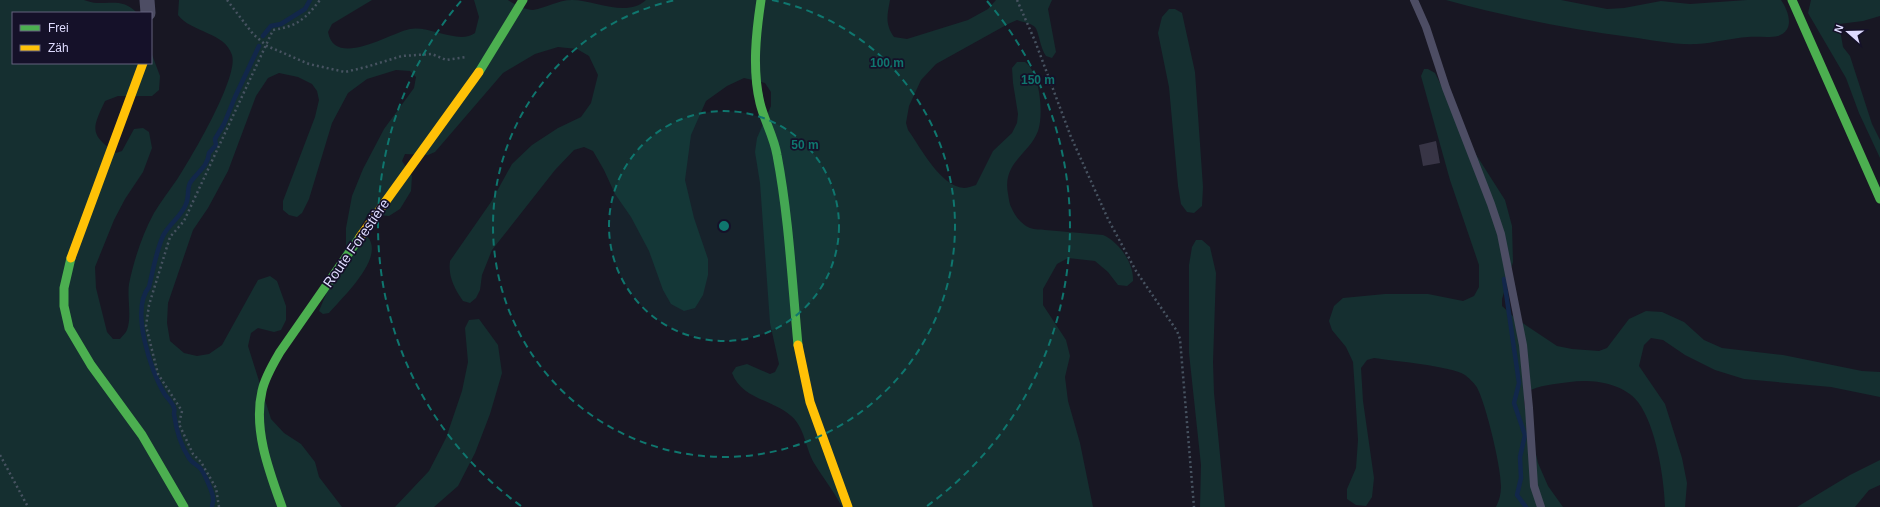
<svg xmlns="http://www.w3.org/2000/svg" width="1880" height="507" font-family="Arial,sans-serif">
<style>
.green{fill:#152f30}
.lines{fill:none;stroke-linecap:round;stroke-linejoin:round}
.stream{stroke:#12274a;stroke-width:4.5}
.building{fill:#383546}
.path{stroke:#475361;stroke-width:2.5;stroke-dasharray:2 3;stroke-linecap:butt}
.lane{stroke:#4d4d64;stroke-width:8}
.street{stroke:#4d4d64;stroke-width:15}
.fast{stroke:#4caf50;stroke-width:9}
.slow{stroke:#ffc107;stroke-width:9}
.ring{fill:none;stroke:#0f766e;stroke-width:2;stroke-dasharray:7 5}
.labels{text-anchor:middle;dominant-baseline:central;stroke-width:3.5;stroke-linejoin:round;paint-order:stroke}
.street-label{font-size:14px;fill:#dedbfe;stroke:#151129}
.centre{fill:#0f766e;stroke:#151129;stroke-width:2}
.ring-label{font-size:12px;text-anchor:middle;font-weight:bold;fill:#0f766e;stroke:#151129;stroke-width:3.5;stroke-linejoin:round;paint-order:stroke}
</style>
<rect width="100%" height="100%" fill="#181723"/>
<path class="green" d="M0 0H84C88 1 93 3 97 3 115 3 125 0 137 13H13V63H151V52L160 76 159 90 152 96H118L105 101C92 129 89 134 116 153L122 151 134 129 143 128 149 132 152 148 143 172 125 199 114 220 95 267 96 288 107 332 113 339H120C122 336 126 333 127 330 132 317 127 298 129 284 134 260 142 235 154 213 161 201 170 190 178 178 191 158 239 77 232 55 225 32 192 33 178 15L179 0H372L332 24 328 32C335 69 390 33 410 29 429 25 459 45 475 33L479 17 474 0H508C513 4 526 10 533 10 546 8 558 0 572 0 594 0 627 18 646 0H890C887 16 885 24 894 37L907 39 968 20 988 9 996 0H1052L1048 9 1056 52 1052 58 1046 56C1040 48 1039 32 1035 27 1031 23 1022 22 1017 20L1008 24 936 64 921 80 909 106 906 123 908 130C921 148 940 186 964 188 967 188 972 186 976 185L993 151 1012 133 1017 123 1018 114 1013 83 1012 68 1017 62H1025C1040 72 1044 114 1038 131 1029 155 1002 162 1008 194 1009 199 1009 204 1012 209 1015 216 1022 225 1030 228 1035 230 1041 229 1045 230 1065 232 1084 233 1103 235 1119 242 1134 263 1133 281L1127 286 1118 285 1108 272 1095 261 1068 258 1057 264 1043 289V305L1066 340 1070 356 1065 377 1068 401 1080 443 1093 507H842C834 491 823 478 814 463 805 447 805 427 790 415 771 399 742 399 732 373L736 367 747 364 770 374 775 372 779 364 770 323 760 183 755 152 757 138 771 106V92L765 83 744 78 727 86 706 101 691 135 685 180 694 218 708 259V275L703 295 695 308 684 311 671 304 663 290 649 251 631 217 615 194 604 170 593 151 584 147 574 150 555 170 492 250 482 275 480 290 476 298 470 303 463 301C454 288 448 276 450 261L491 202 512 164 532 145 558 128 581 117 591 103 598 75 589 56 577 49 558 47 535 54 503 73 435 152 428 155 405 154 402 161 412 176 411 191 400 209 389 216 368 214 360 228C363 232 370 238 371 243 378 264 342 298 329 313L323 314 319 311 346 246V228L352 196 363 169 384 129 414 88 416 77 410 71 396 70 367 79 348 93 332 123 309 199 302 213 297 217 289 215 283 210V201L315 117 319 100 317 91 312 84 298 77 279 73 268 78 256 96 228 171 208 208 193 230 168 303 167 323 170 341 184 353 197 356 209 354 222 345 258 280 270 276 277 281 286 306V320L281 330 274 332 258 328 251 333 248 346 271 419 284 433 301 444 315 462 319 477 342 507H0Z
M1446 0H1561L1607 9 1624 8 1661 1 1690 4 1747 0H1781C1788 10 1796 30 1778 36 1769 38 1757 36 1748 37 1731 38 1714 43 1697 44 1675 45 1652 40 1630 37 1566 29 1509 17 1446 0Z
M1811 0H1880V16L1863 21 1839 24 1843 47 1850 56 1872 124 1880 140V158L1859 113 1846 78 1808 13Z
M1169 9H1175L1182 13 1195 72 1203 187 1202 206 1194 213 1187 212 1181 204 1178 186 1169 87 1158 33 1162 17Z
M1424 69H1428L1435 73 1475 153 1505 200 1512 226 1513 262 1502 299V306L1515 318 1557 346 1572 349 1599 351 1607 348 1629 319 1646 311 1662 312 1684 322 1704 340 1722 348 1783 355 1862 371 1880 372V397L1831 387 1744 379 1715 370 1685 355 1663 340 1651 338 1644 345 1639 366 1665 404 1682 458 1687 483 1685 507H1665C1664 477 1656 426 1638 402 1623 383 1592 379 1570 382 1554 384 1540 385 1526 392L1524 402 1538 463 1548 486 1563 507H1496C1499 501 1501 494 1501 487 1502 470 1485 399 1476 386 1474 383 1468 377 1465 375 1451 366 1394 361 1374 358L1367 360 1361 368 1363 401 1374 478 1372 497 1366 506 1356 505 1347 499V489L1356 468 1358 440 1355 391 1353 362 1346 347 1332 330 1329 321 1334 306 1343 298 1385 294H1428L1463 301 1474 296 1479 287V265L1450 180 1421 76Z
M1196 240H1202L1210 247 1216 273 1213 362 1214 393 1225 507H1200L1201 465 1189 353V265L1192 247Z
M479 319 498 345 502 373 490 414 475 453 458 486 434 507H395L429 471 446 438 462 391 468 362 465 328 469 320Z
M1880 460V485L1869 490 1855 507H1797L1850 475Z"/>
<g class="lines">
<path class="stream" d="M263 36 271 26 281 24 305 9 310 0
M1504 279 1519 383 1514 403 1525 435 1520 457 1521 478 1517 495 1526 507
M212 507C212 504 214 501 213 498 213 493 204 472 200 468 196 464 191 462 189 458 181 446 176 428 174 414 174 412 175 410 174 408 173 403 167 398 164 393 151 371 130 310 149 287 153 270 156 252 163 236 169 224 181 217 186 204 189 198 187 189 190 183 197 172 208 167 209 153L216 145 215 139 224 124 235 97 259 46"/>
</g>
<path class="building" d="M1436 141 1440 163 1423 166 1419 145Z"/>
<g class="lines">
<path class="path" d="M227 0 253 34 267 46 309 64 345 72 366 67 402 56 432 54 446 60 466 57
M1017 0 1035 41 1071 137 1108 219 1136 271 1177 331 1180 339 1194 507
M0 455 28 507
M219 507 216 488 201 462 193 454 179 424 182 411 158 374 146 326 149 305 170 237 184 221 273 30C298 26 305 19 320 0"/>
<path class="lane" d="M1414 0 1426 27 1446 88 1491 204 1501 234 1523 345 1529 408 1534 486 1541 507"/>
<path class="street" d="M147 0 148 13"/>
<path class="fast" d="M761 0C756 33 752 70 760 103 764 120 774 137 777 155 789 218 792 282 798 345
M1792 0 1880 199
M479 72 523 0
M71 258 64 288V306L69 328 91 365 142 435 184 507
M282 507C269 471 253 429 262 391 265 377 273 364 280 352L360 237"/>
<path class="slow" d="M360 237 479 72
M71 258 143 63
M798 345 810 402 848 507"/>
</g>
<circle cx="724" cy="226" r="115" fill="#0f766e" fill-opacity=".12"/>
<g class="ring">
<circle cx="724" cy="226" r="115"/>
<path d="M772 0A231 231 0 1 1 676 0"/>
<path d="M521 506A346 346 0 0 1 461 1M987 1A346 346 0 0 1 927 506"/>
</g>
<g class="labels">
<g class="street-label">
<text transform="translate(356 243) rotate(-55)">Route Forestière</text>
</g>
</g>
<circle cx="724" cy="226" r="6" class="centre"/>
<g class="ring-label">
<text x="887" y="67">100 m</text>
<text x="1038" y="84">150 m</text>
<text x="805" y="149">50 m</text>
</g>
<rect x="12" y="12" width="140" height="52" fill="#151129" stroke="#65627e"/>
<rect x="20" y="25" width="20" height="6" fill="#4caf50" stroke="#65627e"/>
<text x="48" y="32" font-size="12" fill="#dedbfe">Frei</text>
<rect x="20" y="45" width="20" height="6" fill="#ffc107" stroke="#65627e"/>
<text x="48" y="52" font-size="12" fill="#dedbfe">Zäh</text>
<g transform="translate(1848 32) rotate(290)" stroke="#151129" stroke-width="3" paint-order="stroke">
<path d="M0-3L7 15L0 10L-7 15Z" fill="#dedbfe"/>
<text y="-6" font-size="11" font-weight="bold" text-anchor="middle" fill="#dedbfe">N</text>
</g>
</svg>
